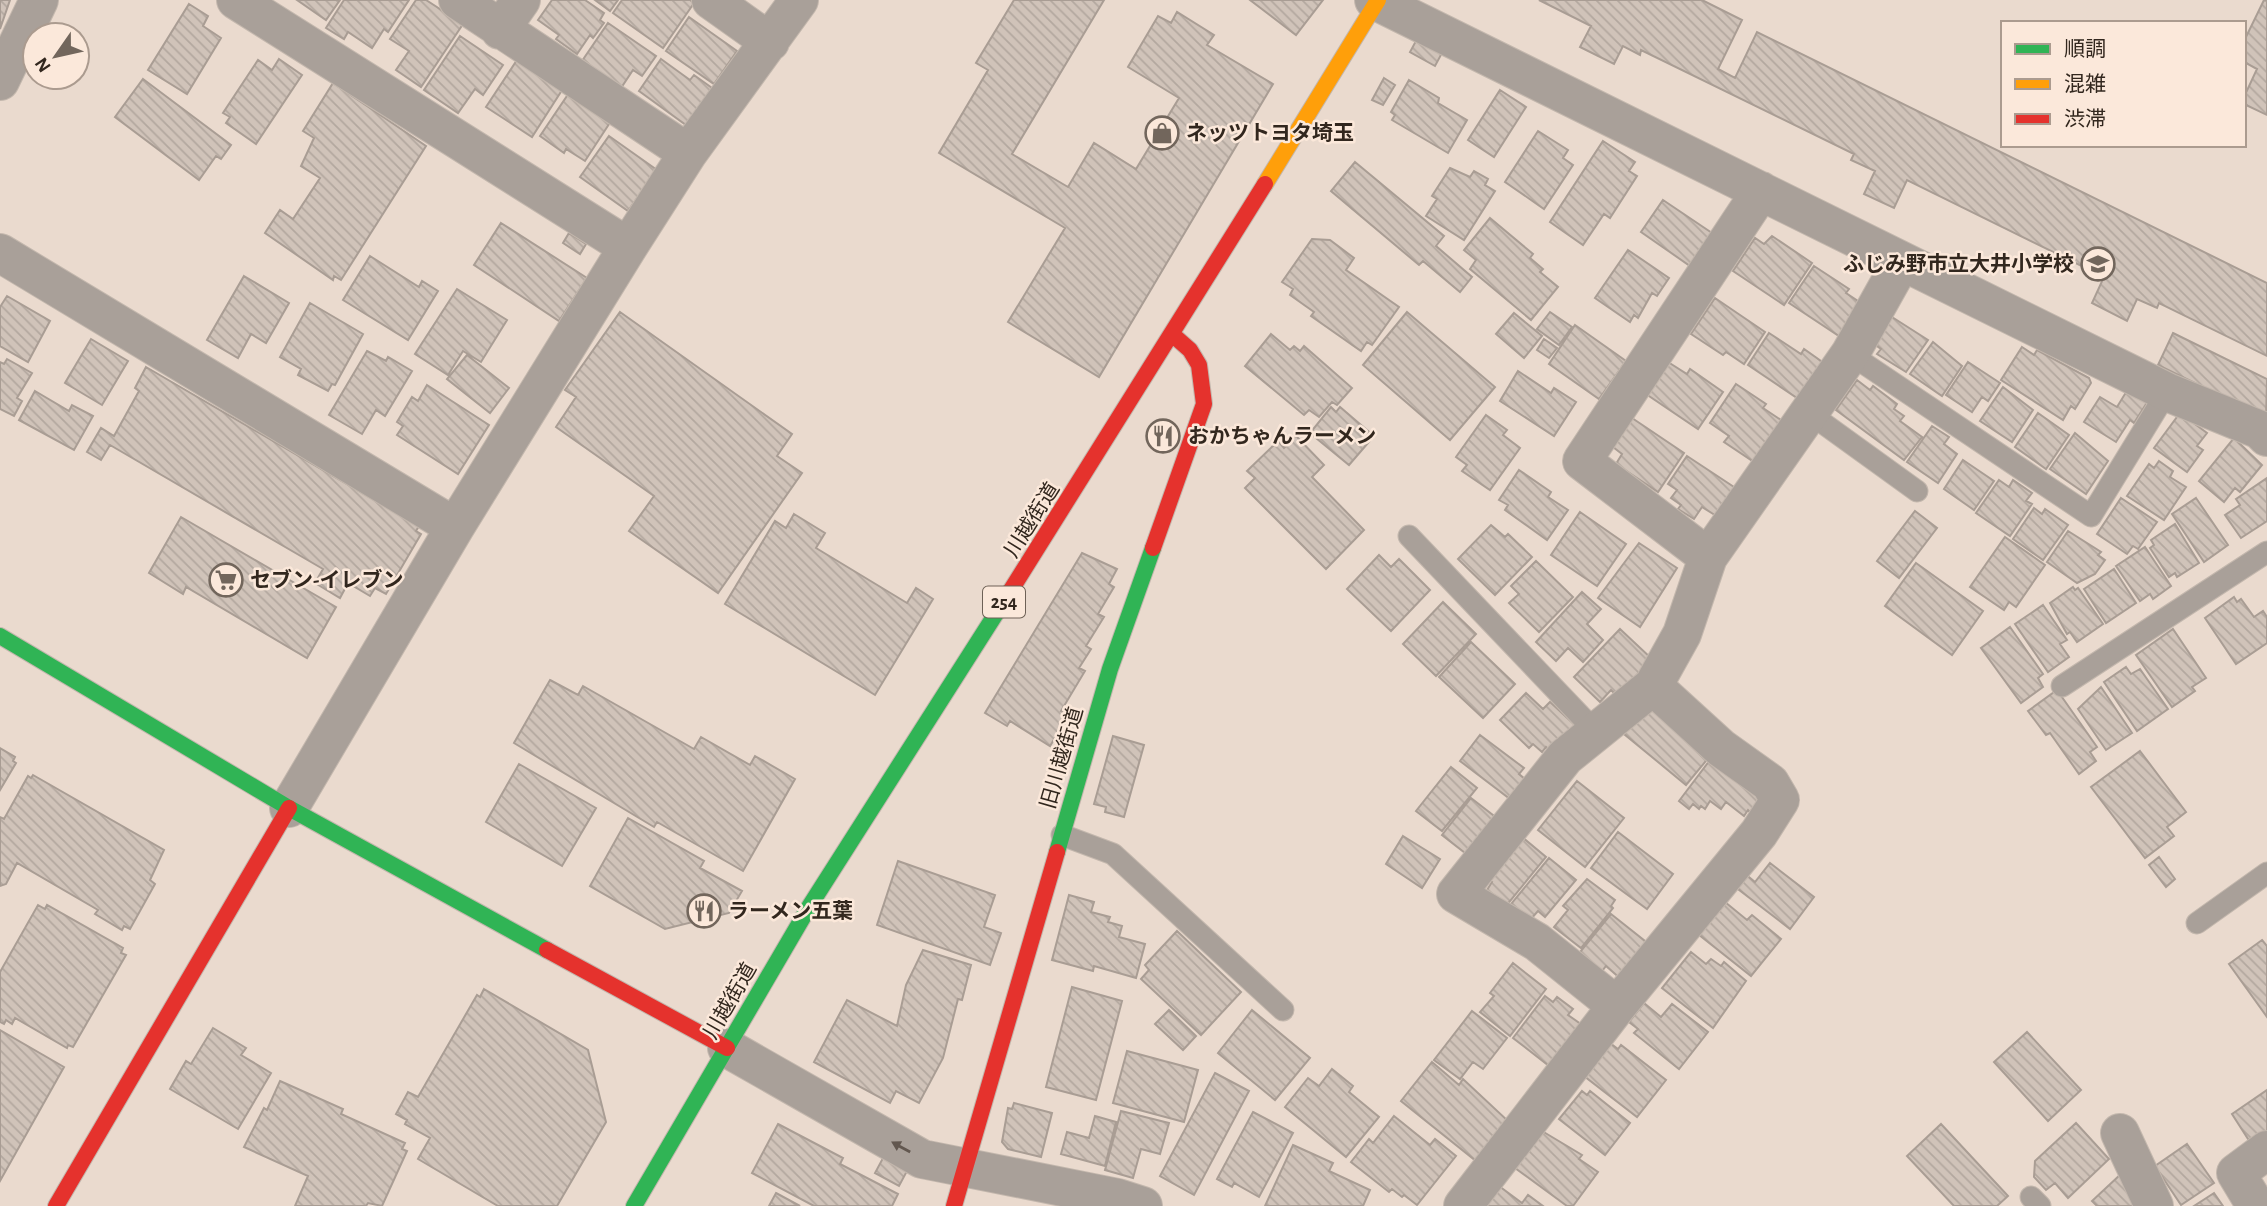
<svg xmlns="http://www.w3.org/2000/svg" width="2267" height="1206" font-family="'Alegreya Sans','Noto Sans JP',sans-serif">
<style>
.building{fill:url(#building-back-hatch);stroke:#a99d94;stroke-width:2}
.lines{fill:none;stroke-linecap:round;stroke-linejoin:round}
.lane-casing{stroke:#c3b7ad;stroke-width:23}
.street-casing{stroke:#c3b7ad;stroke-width:40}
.fast-casing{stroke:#c3b7ad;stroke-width:18}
.slow-casing{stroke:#c3b7ad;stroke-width:18}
.jam-casing{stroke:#c3b7ad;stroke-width:18}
.lane{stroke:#a9a099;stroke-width:21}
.street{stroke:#a9a099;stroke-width:38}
.fast{stroke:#30b455;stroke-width:16}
.slow{stroke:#ff9f0a;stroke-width:16}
.jam{stroke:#e5322d;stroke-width:16}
.oneway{fill:#62574f}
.labels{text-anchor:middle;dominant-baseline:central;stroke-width:5;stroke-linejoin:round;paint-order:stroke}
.shield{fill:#fbe8da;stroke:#6e6156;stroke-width:2}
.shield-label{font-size:19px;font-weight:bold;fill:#32271e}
.poi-label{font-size:21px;font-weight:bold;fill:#32271e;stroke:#fbe8da;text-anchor:start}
.street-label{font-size:21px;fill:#32271e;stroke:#fbe8da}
</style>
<defs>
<pattern id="building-back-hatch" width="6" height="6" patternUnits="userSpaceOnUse" patternTransform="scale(1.75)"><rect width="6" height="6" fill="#d0c3b9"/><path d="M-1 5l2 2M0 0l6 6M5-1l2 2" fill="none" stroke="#b3a89f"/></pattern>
</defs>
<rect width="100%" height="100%" fill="#eadace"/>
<path class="building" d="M0 0H10L0 29Z
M297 0H340L326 20Z
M344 0H409L388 32 384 29 372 48 348 32 344 39 326 28Z
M416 0H426L463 24 421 87 396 70 409 51 390 39Z
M552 0H585L604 13 600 20 604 23 593 38 590 35 577 54 556 39 559 35 538 20Z
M595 0H618L610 11Z
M622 0H690L694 3 663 48 613 13Z
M1014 0H1104L1012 154 1068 187 1094 143 1136 169 1179 98 1128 67 1158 16 1171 23 1177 12 1214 35 1207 45 1273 84 1099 377 1008 322 1065 228 939 153 988 70 976 63Z
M1250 0H1323L1296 35Z
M1539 0H1702L1742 20 1718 69 1735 78 1757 32 2267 283V356L2159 303 2157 308 2137 299 2127 321 2092 303 2104 277 1907 180 1894 208 1864 194 1875 171 1851 160 1854 154 1641 50 1640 55 1623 46 1614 64 1580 47 1591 26Z
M2264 0 2267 1V115L2244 104V97L2257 69 2244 62V41Z
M189 4 208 16 203 26 221 38 187 94 148 70Z
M689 17 737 51 714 84 666 51Z
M608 23 656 56 642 76 633 70 621 88 582 61Z
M460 36 503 65 483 95 475 89 458 113 424 90Z
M1417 39 1442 53 1435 66 1410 52Z
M519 57 564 87 532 137 486 107Z
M279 59 302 75 256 144 226 123 230 117 223 113 258 60 272 70Z
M661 59 690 80 694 75 712 88 686 125 639 91Z
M1384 78 1395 85 1383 105 1372 100Z
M143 79 231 145 221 159 216 156 199 180 115 117Z
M1409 80 1439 98 1438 103 1467 120 1448 153 1392 120 1395 115 1391 112Z
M333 83 426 146 341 280 334 276 333 280 265 233 280 210 293 219 320 178 301 166 314 138 303 131Z
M1500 90 1526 107 1494 157 1468 140Z
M569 93 611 121 585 161 566 149 564 153 540 136Z
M1538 131 1568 150 1563 158 1573 165 1544 209 1505 182Z
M609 136 657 170 628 211 580 177Z
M1603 141 1635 162 1629 171 1637 176 1610 218 1604 214 1583 245 1550 222Z
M1355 162 1444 236 1436 246 1472 277 1460 292 1423 261 1419 265 1331 191Z
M1450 168 1470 177 1474 171 1488 179 1485 185 1495 191 1464 240 1426 216 1437 199 1432 196Z
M1663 200 1712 233 1690 266 1641 232Z
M1490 218 1533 254 1530 258 1543 269 1540 272 1558 287 1531 320 1470 269 1476 260 1464 250Z
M501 223 587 278 559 321 474 265Z
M569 233 586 244 580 254 563 243Z
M1772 236 1812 263 1784 305 1733 271 1755 238 1764 244Z
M1312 239 1330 240 1354 258 1346 270 1399 307 1372 345 1367 342 1361 351 1311 316 1314 312 1290 295 1293 289 1282 282Z
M1628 250 1669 278 1657 296 1652 293 1638 318 1634 315 1630 322 1595 298Z
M370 256 419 287 422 281 438 291 408 340 343 300Z
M1814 266 1849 289 1846 293 1864 305 1842 338 1789 303Z
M244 276 289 303 266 343 251 334 238 358 207 340Z
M457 289 507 320 481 362 463 351 448 375 415 354Z
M7 296 50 321 28 362 0 346V307Z
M1715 298 1765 332 1744 364 1726 352 1723 355 1691 334Z
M310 303 363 334 335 385 332 384 328 391 298 375 301 369 280 357Z
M620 312 792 434 777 456 802 473 718 593 629 531 654 496 556 427 576 397 565 390Z
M1407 312 1495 387 1450 440 1363 365Z
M1550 312 1572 327 1559 345 1537 329Z
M1514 313 1542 336 1524 358 1496 334Z
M1892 317 1928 340 1906 372 1877 354 1881 349 1874 344Z
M1575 325 1626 361 1599 399 1549 364Z
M1769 333 1801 354 1804 349 1828 366 1803 402 1748 365Z
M2173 333 2267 379 2266 418 2158 365Z
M1271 334 1290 350 1294 346 1300 351 1304 346 1352 388 1337 405 1332 402 1319 417 1309 410 1304 415 1245 366Z
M91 339 128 361 102 405 65 383Z
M1544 339 1557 348 1549 358 1537 350Z
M1933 342 1962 366 1942 396 1910 374Z
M2022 347 2034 355 2037 350 2089 378 2091 383 2075 409 2071 406 2063 420 2001 380Z
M367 351 386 361 388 357 412 371 385 416 376 410 362 434 329 415Z
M467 355 509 388 490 413 447 379Z
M7 359 32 373 17 398 22 401 14 416 0 409V362L4 364Z
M1668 362 1687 374 1690 369 1723 392 1698 429 1646 394Z
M1968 362 2000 383 1988 401 1982 397 1972 412 1946 395Z
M146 367 419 526 416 531 421 534 386 594 375 588 370 596 348 583 340 598 315 583 323 569 110 445 101 460 87 452 101 428 114 436 139 391 135 388Z
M1518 371 1551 393 1554 388 1576 402 1554 436 1500 401Z
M1857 380 1870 390 1873 386 1897 404 1894 409 1904 416 1900 421 1922 437 1904 460 1836 410Z
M1736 384 1766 404 1763 408 1784 422 1757 464 1724 442 1729 436 1710 423Z
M427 385 489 425 458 474 397 435 403 426 397 422 412 397 418 401Z
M2003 387 2033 410 2012 442 1980 421Z
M2128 389 2148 401 2134 423 2130 420 2116 442 2084 422 2100 397 2117 407Z
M35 391 69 411 72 405 93 416 74 450 19 420Z
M1331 407 1336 412 1340 407 1374 436 1349 465 1310 433Z
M2038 413 2069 435 2046 469 2015 447Z
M2180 413 2207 433 2197 446 2203 450 2187 472 2154 448Z
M1486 415 1507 430 1503 435 1520 448 1490 490 1462 471 1467 465 1456 457Z
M1632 418 1684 453 1658 492 1616 464 1622 454 1613 447Z
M1932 426 1949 437 1944 444 1957 454 1938 483 1907 462Z
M2075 433 2108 461 2086 494 2050 469Z
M1296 436 1324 465 1312 477 1364 530 1326 569 1245 488 1255 478 1247 471 1278 441 1284 448Z
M2234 438 2262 465 2240 492 2235 488 2224 502 2199 481Z
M1687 456 1737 489 1718 517 1702 507 1694 519 1678 509 1681 505 1671 498 1677 490 1668 484Z
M1963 460 1994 481 1974 510 1944 489Z
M2159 461 2173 471 2170 477 2186 487 2164 520 2127 496 2149 464 2154 468Z
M1519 470 1551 492 1548 497 1568 510 1547 540 1505 510 1508 505 1499 500Z
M2267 478V521L2241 538 2225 515 2240 505 2236 499Z
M1999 480 2009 487 2013 480 2032 493 2026 501 2032 504 2010 536 1976 513Z
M2121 498 2157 522 2138 549 2133 546 2127 554 2097 534Z
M2196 498 2228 545 2204 562 2172 514Z
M2034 508 2042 514 2045 509 2068 525 2043 560 2013 539Z
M1915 511 1937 528 1899 578 1877 561Z
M1580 512 1626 544 1597 586 1551 555Z
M794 514 825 533 816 548 907 603 916 588 933 599 875 695 725 604 775 521 786 528Z
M181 517 336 607 307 658 186 587 183 594 149 573Z
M2175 524 2199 563 2177 577 2175 573 2169 577 2150 548 2154 545 2151 540Z
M1491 525 1505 537 1508 534 1532 557 1495 595 1458 559Z
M2068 531 2101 552 2098 555 2105 560 2095 574 2077 583 2047 562Z
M2005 537 2045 565 2016 607 2009 602 2004 610 1970 587Z
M1639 543 1677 568 1640 627 1598 598Z
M2145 547 2171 586 2153 599 2150 594 2140 601 2116 566Z
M1082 553 1117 569 1109 584 1114 587 1098 614 1104 617 1086 646 1091 649 1079 668 1085 671 1061 711 1069 715 1050 746 1010 721 1007 726 985 713Z
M1379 555 1391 567 1399 559 1430 590 1391 631 1347 589Z
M1536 561 1573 597 1539 632 1509 603 1519 594 1511 586Z
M1916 563 1983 611 1952 655 1885 606Z
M2114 569 2136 603 2106 623 2084 589Z
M2073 587 2075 590 2078 588 2103 624 2077 642 2070 632 2067 634 2050 603Z
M1582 592 1601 609 1587 624 1603 640 1583 662 1568 648 1556 661 1536 642Z
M2234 597 2237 602 2241 599 2254 617 2263 611 2267 617V643L2236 664 2205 618Z
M1443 602 1476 634 1436 676 1403 644Z
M2043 605 2067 640 2060 644 2069 657 2048 672 2015 624Z
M2010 627 2043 674 2038 678 2043 687 2021 703 1981 648Z
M1620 629 1652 659 1617 696 1611 690 1600 702 1574 677Z
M2173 629 2206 678 2192 687 2195 691 2172 707 2136 655Z
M1471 642 1515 684 1483 718 1439 677Z
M2126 667 2131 674 2140 669 2168 709 2137 731 2104 682Z
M550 680 578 695 583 686 694 749 701 737 750 765 755 756 795 779 743 871 657 822 654 827 514 743Z
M2101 687 2132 733 2106 750 2078 709Z
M2057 690 2097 747 2090 752 2096 761 2079 774 2050 733 2046 735 2028 711Z
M1526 693 1543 709 1550 702 1576 726 1551 752 1546 747 1542 752 1533 744 1529 748 1500 720Z
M1647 705 1710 756 1686 785 1624 734Z
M1480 735 1524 768 1519 774 1525 779 1510 799 1460 761Z
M1113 736 1144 745 1124 817 1105 812 1106 807 1094 804Z
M0 748 15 757 13 761 16 763 0 790Z
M2140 751 2186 812 2167 827 2174 836 2145 858 2091 787Z
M1710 760 1763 796 1750 812 1748 810 1744 816 1726 802 1721 809 1710 801 1705 809 1701 806 1699 809 1693 804 1689 809 1679 801Z
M519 764 596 808 562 866 486 822Z
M1451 767 1477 788 1442 831 1416 811Z
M33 775 164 850 150 880 155 884 130 929 124 926 122 930 95 914 98 910 17 863 6 884 0 886V817L4 819 28 776 31 778Z
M1577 781 1624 818 1585 867 1538 830Z
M1471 798 1498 819 1469 856 1442 835Z
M628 818 704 861 700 868 742 891 729 913 665 929 590 886Z
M1618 832 1673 874 1647 909 1591 868Z
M1403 836 1440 859 1422 888 1386 864Z
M1522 837 1546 857 1506 906 1487 890 1492 882 1488 879Z
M2159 857 2175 879 2166 887 2149 865Z
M1549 858 1576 880 1545 917 1538 911 1530 920 1511 904Z
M898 861 995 895 984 927 1001 933 990 965 877 925Z
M1770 863 1814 897 1790 929 1734 886 1744 873 1755 882Z
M1587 879 1615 900 1611 906 1613 908 1581 948 1554 927 1568 910 1563 906Z
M1069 895 1094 902 1091 912 1110 917 1108 922 1122 926 1119 937 1145 944 1136 978 1094 966 1093 971 1052 960Z
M1725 902 1747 920 1752 915 1781 939 1751 976 1698 934Z
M38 905 45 909 47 905 123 948 121 953 126 955 73 1047 68 1045 67 1048 15 1018 12 1024 6 1020 4 1024 0 1022V972Z
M1611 914 1650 945 1622 980 1606 966 1599 975 1576 957Z
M1177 931 1241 992 1201 1035 1141 979 1149 970 1145 965Z
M2262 940 2267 946V1017L2229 964Z
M923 950 971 965 962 1000 958 999 943 1058 919 1103 896 1091 890 1103 814 1062 847 1000 897 1026 906 985Z
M1691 952 1706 964 1711 959 1721 966 1724 962 1746 981 1713 1028 1662 988Z
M1513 963 1546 989 1510 1036 1480 1012 1494 996 1490 993Z
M1072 987 1122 1001 1096 1100 1046 1087Z
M484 989 588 1050 606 1122 557 1206H498L418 1159 430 1138 405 1124 407 1120 396 1114 408 1092 418 1097 477 995 480 997Z
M1545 996 1553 1002 1557 997 1573 1009 1568 1015 1585 1027 1553 1069 1513 1038Z
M1644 1003 1661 1017 1672 1004 1708 1032 1679 1069 1634 1033 1638 1029 1629 1022Z
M1169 1010 1196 1036 1183 1050 1155 1024Z
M1252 1010 1310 1058 1275 1100 1218 1053Z
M1472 1011 1507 1038 1483 1069 1473 1062 1460 1079 1434 1060Z
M213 1028 246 1048 241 1055 271 1073 238 1129 170 1089 186 1061 191 1064Z
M0 1030 64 1067 0 1181Z
M2027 1032 2081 1090 2048 1121 1994 1062Z
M1610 1043 1618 1049 1621 1045 1666 1080 1637 1117 1584 1076Z
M1127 1051 1198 1070 1184 1122 1113 1103Z
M1432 1062 1459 1085 1463 1079 1508 1121 1476 1161 1401 1101Z
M1332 1069 1353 1086 1349 1092 1379 1117 1346 1157 1285 1107 1308 1078 1319 1086Z
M1215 1073 1249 1091 1194 1195 1160 1176Z
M280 1081 343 1109 341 1114 405 1143 402 1149 407 1151 382 1206 368 1203 366 1206H295L308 1176 244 1147 264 1108 267 1110Z
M2267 1090V1131L2250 1142 2232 1114Z
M1582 1091 1587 1095 1590 1091 1630 1123 1605 1155 1559 1119Z
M1014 1103 1052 1113 1041 1157 1008 1149 1002 1142 1008 1108 1012 1109Z
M1121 1111 1169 1123 1160 1154 1141 1149 1133 1178 1105 1170Z
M1253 1112 1293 1133 1259 1197 1234 1183 1232 1187 1217 1179Z
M1095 1116 1116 1122 1105 1166 1061 1154 1067 1132 1089 1138Z
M1394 1116 1430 1145 1435 1139 1456 1156 1417 1205 1404 1195 1402 1197 1392 1189 1389 1192 1351 1162 1369 1139 1373 1143Z
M2076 1123 2109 1159 2068 1198 2055 1183 2046 1190 2034 1177 2035 1161Z
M778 1124 843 1158 840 1164 898 1194 892 1206H814L752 1173Z
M1941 1124 2008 1196 1997 1206H1954L1907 1156Z
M1542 1131 1582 1155 1579 1159 1598 1172 1573 1206H1567L1515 1168Z
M2187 1144 2214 1183 2181 1205 2155 1166Z
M1293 1145 1333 1163 1329 1171 1370 1190 1363 1206H1265Z
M883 1158 907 1171 899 1186 875 1173Z
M2121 1174 2150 1206H2097L2092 1201Z
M1499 1186 1522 1203 1528 1195 1543 1206H1488L1486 1204Z
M776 1193 800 1206H769Z
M2214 1193 2223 1206H2194Z"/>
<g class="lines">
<defs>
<path id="lane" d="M1850 354 2091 516 2167 392
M1809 413 1917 491
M1409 536 1595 731
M2062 686 2267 552
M1062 835 1113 854 1283 1010
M2197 923 2267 873
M2031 1197 2040 1206"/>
<path id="street" d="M236 0 628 247
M458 0 688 153
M711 0 770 42
M1374 0 2167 392 2260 430 2267 437
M500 30 521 0
M0 81 39 0
M0 253 455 527
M1708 557 1582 461 1761 191
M289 808 455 527 628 247 688 153 799 0
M1617 1006 1537 942 1456 894 1565 757 1653 686 1682 634 1708 557 1850 354 1902 261
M727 1048 922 1159 1118 1198 1143 1206
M2120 1133 2154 1206
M1463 1206 1617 1006 1759 833 1780 800 1770 783 1721 748 1653 686
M2256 1206 2236 1173 2267 1150"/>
<path id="fast" d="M0 636 289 808 547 950
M1057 852 1110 669 1153 548
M634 1206 809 907 1011 590"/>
<path id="slow" d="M1265 184 1378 0"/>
<path id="jam" d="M1153 548 1204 404 1199 365 1190 350 1173 335
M1011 590 1265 184
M547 950 727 1048
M56 1206 289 808
M954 1206 1057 852"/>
</defs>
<use href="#lane" class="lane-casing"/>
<use href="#street" class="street-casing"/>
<use href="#fast" class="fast-casing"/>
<use href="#slow" class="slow-casing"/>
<use href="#jam" class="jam-casing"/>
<use href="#lane" class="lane"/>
<use href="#street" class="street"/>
<use href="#fast" class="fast"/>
<use href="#slow" class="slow"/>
<use href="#jam" class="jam"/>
</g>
<defs><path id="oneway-solid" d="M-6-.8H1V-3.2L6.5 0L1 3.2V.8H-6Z" transform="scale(1.75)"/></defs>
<use class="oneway" href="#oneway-solid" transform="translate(901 1147) rotate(-151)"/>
<defs>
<symbol id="shop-ring" viewBox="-11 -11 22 22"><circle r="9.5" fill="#fbe8da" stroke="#72665c" stroke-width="1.5"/><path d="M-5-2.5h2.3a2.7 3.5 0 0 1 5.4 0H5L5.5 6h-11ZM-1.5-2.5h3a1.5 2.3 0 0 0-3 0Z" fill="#72665c"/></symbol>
<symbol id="school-ring" viewBox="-11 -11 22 22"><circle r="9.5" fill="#fbe8da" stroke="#72665c" stroke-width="1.5"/><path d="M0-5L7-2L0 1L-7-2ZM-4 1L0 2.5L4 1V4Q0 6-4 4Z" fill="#72665c"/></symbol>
<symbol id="restaurant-ring" viewBox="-11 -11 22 22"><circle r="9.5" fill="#fbe8da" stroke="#72665c" stroke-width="1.5"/><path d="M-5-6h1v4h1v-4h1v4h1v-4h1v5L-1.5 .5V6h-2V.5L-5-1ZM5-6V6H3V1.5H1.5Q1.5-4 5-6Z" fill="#72665c"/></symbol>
<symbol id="supermarket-ring" viewBox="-11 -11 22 22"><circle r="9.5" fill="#fbe8da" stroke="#72665c" stroke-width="1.5"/><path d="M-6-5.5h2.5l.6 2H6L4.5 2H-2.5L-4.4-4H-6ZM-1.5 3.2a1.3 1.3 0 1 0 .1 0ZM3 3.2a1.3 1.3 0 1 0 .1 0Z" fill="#72665c"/></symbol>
</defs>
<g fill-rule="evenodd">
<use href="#shop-ring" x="1143" y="114" width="38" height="38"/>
<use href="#school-ring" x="2079" y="245" width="38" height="38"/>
<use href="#restaurant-ring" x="1144" y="417" width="38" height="38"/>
<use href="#supermarket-ring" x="207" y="561" width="38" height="38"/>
<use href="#restaurant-ring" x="685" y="892" width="38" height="38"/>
</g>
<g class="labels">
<rect class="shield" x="983" y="586.5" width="42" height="31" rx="5"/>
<g class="shield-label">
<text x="1004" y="602">254</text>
</g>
<g class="poi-label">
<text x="1186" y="133">ネッツトヨタ埼玉</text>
<text x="2074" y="264" text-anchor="end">ふじみ野市立大井小学校</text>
<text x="1188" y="436">おかちゃんラーメン</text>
<text x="250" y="580">セブン-イレブン</text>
<text x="728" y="911">ラーメン五葉</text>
</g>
<g class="street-label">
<text transform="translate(1032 520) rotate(-58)">川越街道</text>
<text transform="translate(1062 758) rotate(-74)">旧川越街道</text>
<text transform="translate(730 1001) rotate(-60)">川越街道</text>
</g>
</g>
<rect x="2001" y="21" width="245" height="126" fill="#fbe8da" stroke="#ab9b8f" stroke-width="2"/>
<rect x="2015" y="44" width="35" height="10" fill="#30b455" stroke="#ab9b8f" stroke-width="2"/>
<text x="2064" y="56" font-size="21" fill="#32271e">順調</text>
<rect x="2015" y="79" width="35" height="10" fill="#ff9f0a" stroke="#ab9b8f" stroke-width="2"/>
<text x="2064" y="91" font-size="21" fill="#32271e">混雑</text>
<rect x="2015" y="114" width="35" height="10" fill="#e5322d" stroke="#ab9b8f" stroke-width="2"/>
<text x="2064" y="126" font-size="21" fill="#32271e">渋滞</text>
<g transform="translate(56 56) rotate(236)"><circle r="33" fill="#fbe8da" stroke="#ab9b8f" stroke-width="2"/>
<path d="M0-5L12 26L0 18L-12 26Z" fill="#72665c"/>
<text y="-10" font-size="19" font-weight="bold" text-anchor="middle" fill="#32271e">N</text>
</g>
</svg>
